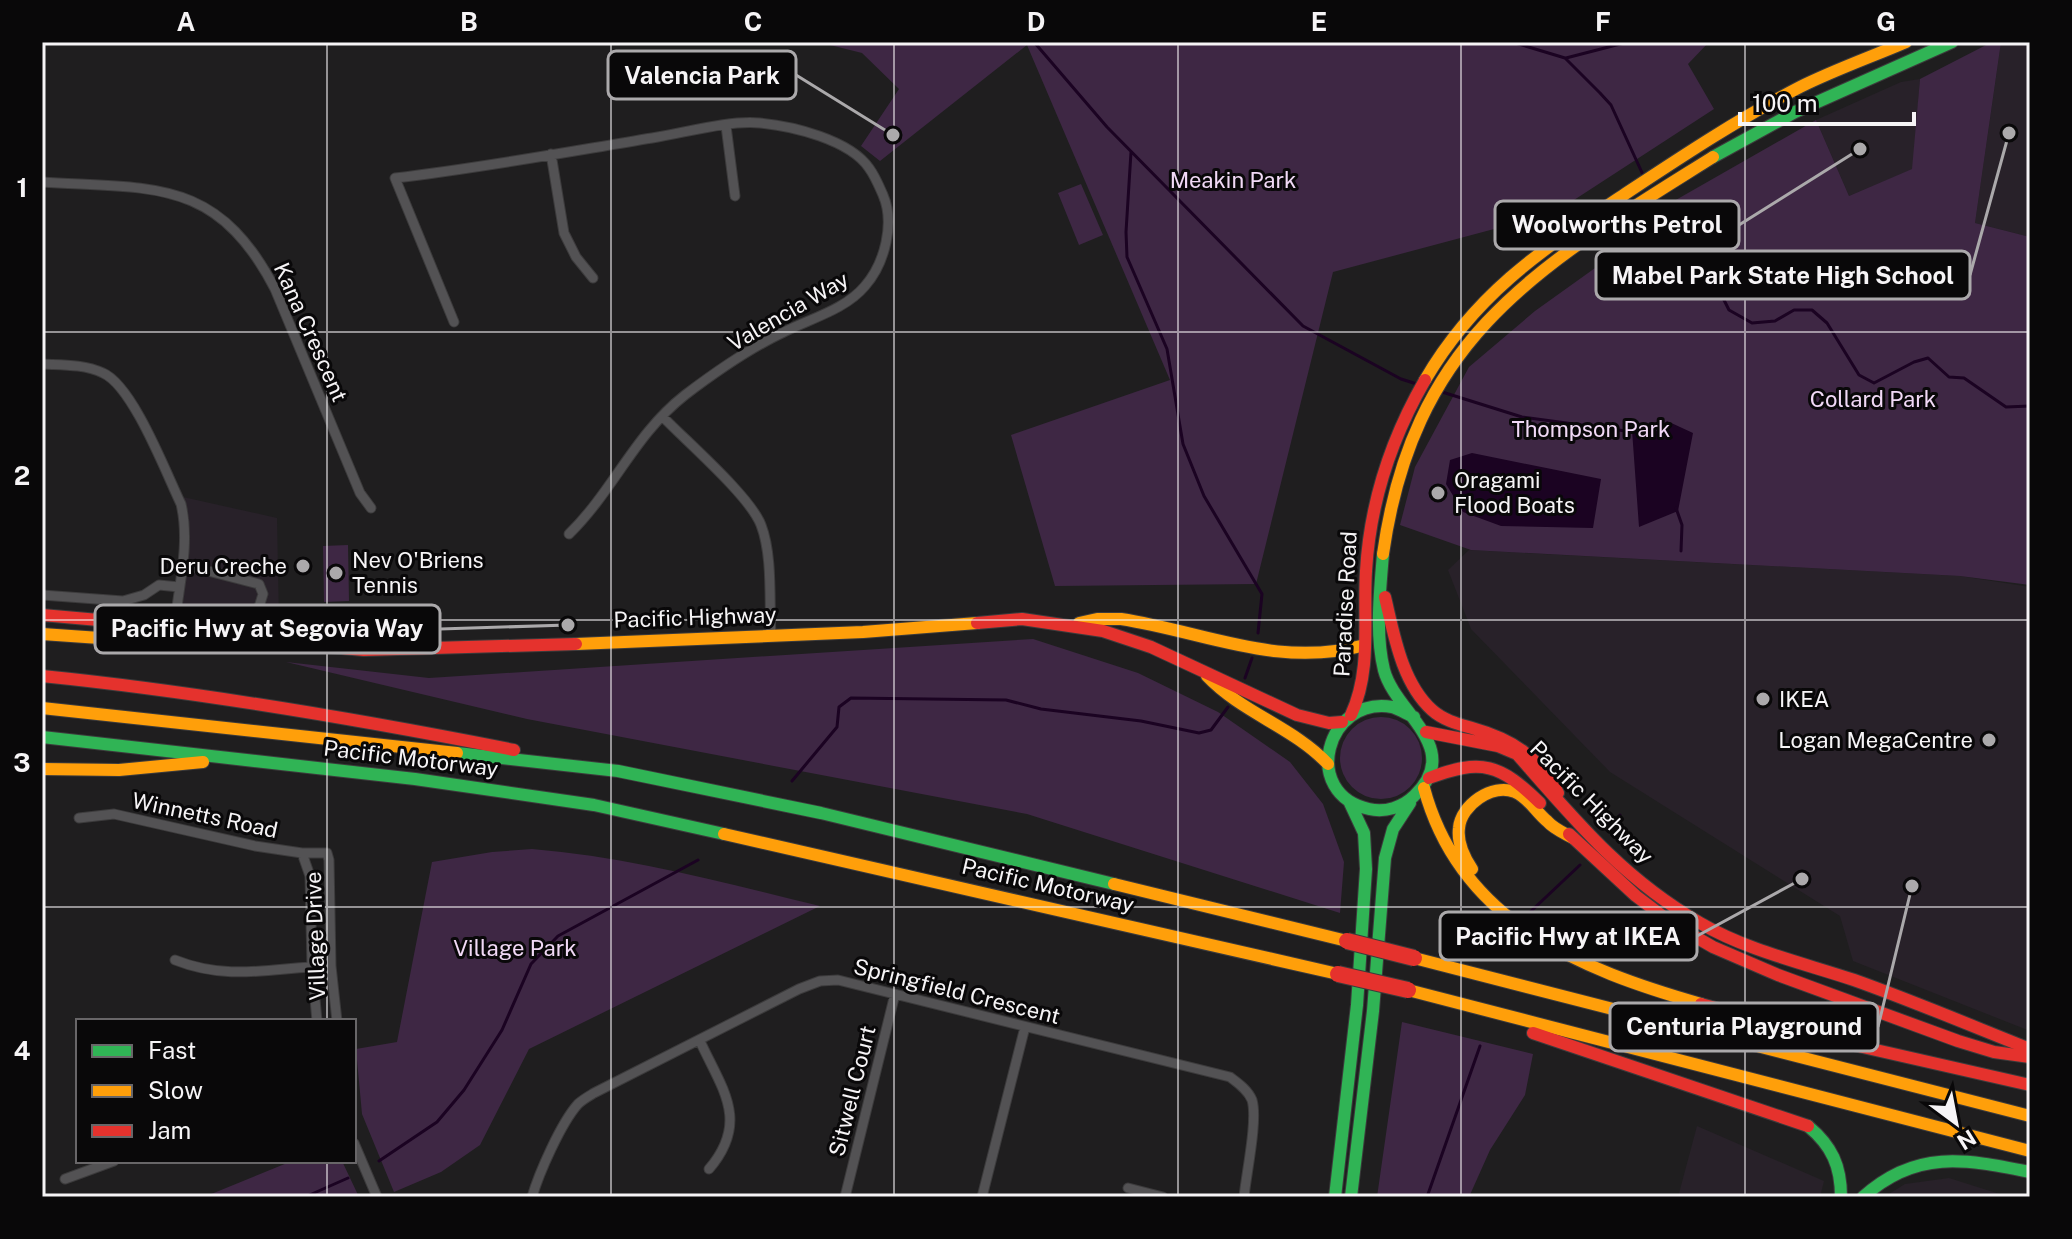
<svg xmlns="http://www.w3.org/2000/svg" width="2072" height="1239" font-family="'Public Sans',sans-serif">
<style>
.built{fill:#282129}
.green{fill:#3e2744}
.water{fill:#1b0322}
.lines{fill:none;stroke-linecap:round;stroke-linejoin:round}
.stream{stroke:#1b0322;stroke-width:3}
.street-casing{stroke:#3c3b3c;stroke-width:11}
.fast-casing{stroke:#3c3b3c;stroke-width:14}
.slow-casing{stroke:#3c3b3c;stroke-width:14}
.jam-casing{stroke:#3c3b3c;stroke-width:14}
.street{stroke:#535254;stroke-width:9}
.fast{stroke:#30b455;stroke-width:12}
.slow{stroke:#ff9f0a;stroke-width:12}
.jam{stroke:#e5322d;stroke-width:12}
.jam-bridge-casing{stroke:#3c3b3c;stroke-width:18;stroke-linecap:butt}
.jam-bridge{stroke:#e5322d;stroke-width:16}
.grid{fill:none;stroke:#f6f4f6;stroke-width:2;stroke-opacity:0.55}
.poi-dot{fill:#aba9ab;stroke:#090809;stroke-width:3}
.labels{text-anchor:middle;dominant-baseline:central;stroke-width:6;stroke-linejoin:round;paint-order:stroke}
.park-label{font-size:22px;fill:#f1d9f6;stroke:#090809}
.street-label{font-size:22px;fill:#f6f4f6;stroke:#090809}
.poi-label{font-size:22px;fill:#f6f4f6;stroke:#090809;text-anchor:start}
.leader{fill:none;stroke:#aba9ab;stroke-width:3}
.callout-dot{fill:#aba9ab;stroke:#090809;stroke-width:3}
.callout{fill:#090809;stroke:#aba9ab;stroke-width:3}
.callout-label{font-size:24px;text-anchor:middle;font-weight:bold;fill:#f6f4f6}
.neatline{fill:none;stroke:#f6f4f6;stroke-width:3}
.grid-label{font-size:26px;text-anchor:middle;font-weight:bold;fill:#f6f4f6}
</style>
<rect width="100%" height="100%" fill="#1f1e1f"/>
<path class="built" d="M2001 42H2030V237L1975 223Z
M1920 79 1913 169 1849 196 1816 120 1901 82Z
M183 497 277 518 279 619 182 612 190 536Z
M1469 550 1960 576 2030 587V1031L1853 961 1840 916 1610 772 1471 629 1448 570Z
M1697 1126 1824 1181 1820 1197H1678Z
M1949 1178 2009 1197H1884L1905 1184Z"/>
<path class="green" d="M818 42H1709L1688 64 1714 109 1554 213 1333 272 1256 584 1055 586 1011 435 1170 380 1027 45 880 161 861 146 899 89 862 53Z
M1992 42H2001L1975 223 2030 237V585L1960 576 1471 550 1400 525 1415 467 1469 367 1535 311 1637 238 1661 210 1674 201 1816 120 1849 196 1912 169 1920 79Z
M1081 184 1103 235 1079 245 1058 193Z
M348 545 349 601 324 602 323 546Z
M1033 639 1138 673 1218 712 1290 762 1323 804 1344 862 1340 913 1027 814 527 719 286 662 429 678Z
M1340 758a41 41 0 1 1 82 0a41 41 0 1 1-82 0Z
M532 849C630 857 725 883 820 906L529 1049 480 1145 441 1172 394 1192 362 1114 356 1049 397 1042 432 862 492 852Z
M1402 1022 1533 1054 1525 1095 1490 1150 1469 1197H1377Z
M292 1161H342L359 1197H204Z"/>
<path class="water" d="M1667 421 1693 433 1678 511 1639 527 1632 430 1647 440Z
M1472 453 1601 479 1593 528 1501 526 1463 512 1446 484 1450 460Z"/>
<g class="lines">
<path class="stream" d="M1034 42 1107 127 1303 326 1401 379 1420 385
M1512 42 1565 58 1600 93 1611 105 1644 177
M1566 58 1628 42
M1131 152 1126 232 1127 257 1167 349 1183 444 1204 496 1262 594 1258 633
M1653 198 1668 231 1682 245 1711 262 1717 271 1718 288 1729 310 1752 323 1775 321 1794 310H1812L1827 323 1859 375 1874 383 1914 362 1928 358 1949 377 1964 378 2006 407 2030 406
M1439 391 1522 417 1633 432
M1676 508 1682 525 1681 551
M1245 678 1252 658
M792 781 837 727 839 707 851 698 1006 700 1041 709 1141 721 1199 733 1211 730 1228 707
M1609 831 1620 815
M1528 914 1580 865
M1505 953 1514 932
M379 1161 437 1122 464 1090 502 1030 531 964 558 936 698 860
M305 1197 348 1178
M1427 1197 1480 1046"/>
<defs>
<path id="street" d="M726 126 735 196
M551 154 564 233 576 257 593 278
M42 182C153 189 217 177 275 289L360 493 371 508
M454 322 395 178C481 168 567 152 652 138 685 133 727 120 760 123 793 126 850 140 869 168 875 176 879 186 883 195 895 223 885 263 865 286 845 310 809 319 782 333 748 349 714 373 685 395 634 435 614 490 569 534
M42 364C62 365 84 364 103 373 133 386 166 473 181 504 191 546 177 591 174 633
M662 416C686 441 750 496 761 525 773 556 769 603 771 636
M181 564 259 584 263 594 259 607
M42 595 123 601 144 595 159 585 179 587
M79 818 114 814 255 846 302 853H327L329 860 331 966 337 1021
M302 853 310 876 312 966 317 1021
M175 960C230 982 275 967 331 966
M700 1041C722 1089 750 1121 709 1169
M354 1143 377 1197
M65 1179 114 1161
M1128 1188 1163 1197
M532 1197C539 1173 561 1123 578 1104 582 1100 589 1096 594 1093L799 989 820 981 838 980 1230 1077C1238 1083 1248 1090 1252 1100 1258 1120 1246 1175 1244 1197
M845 1197 895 994
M982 1197 1025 1027"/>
<path id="fast" d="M1713 157 1795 112 1952 42
M1383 554C1380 591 1375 634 1384 670 1395 713 1465 748 1414 796 1403 807 1385 813 1369 809 1300 794 1326 696 1392 707 1399 709 1407 714 1414 717
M42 737 415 779 594 805 724 834
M457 753 618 771 821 813 1114 884
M1808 1126C1832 1146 1841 1166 1841 1197
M1335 1197 1357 1005 1366 869 1364 833 1349 801
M1351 1197 1373 1011 1385 858 1393 829 1410 803
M1863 1197C1916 1149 1965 1159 2030 1172"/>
<path id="slow" d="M1425 380C1477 291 1545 248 1628 192 1684 155 1740 118 1800 87 1834 70 1871 57 1906 42
M1383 554C1414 334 1541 265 1713 157
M1079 623 1097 619H1121C1206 632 1278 669 1365 645
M42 634 143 641 174 633
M576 644 863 632 977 623
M1207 676C1242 713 1293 727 1328 764
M42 708 457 753
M42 769 119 770 203 762
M1424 788C1460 922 1579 969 1701 1004
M724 834 1338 974
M1472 869C1464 857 1457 843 1459 828 1461 805 1492 783 1515 792 1529 798 1536 812 1547 821 1554 829 1564 833 1573 838
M1114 884 1347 941
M1414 958 2030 1116
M1408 990 2030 1151"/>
<path id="jam" d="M1385 597C1394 635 1402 683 1432 710 1443 720 1458 724 1472 728 1511 739 1539 756 1558 793
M42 615 144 624 174 633 364 650 576 644
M977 623 1022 619 1103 631 1151 647 1297 715 1329 723 1342 722
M42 676C201 692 357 719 514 750
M1351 715C1372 670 1363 619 1366 571 1370 503 1391 439 1425 380
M1426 732 1498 746 1517 754C1574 819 1623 879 1700 923 1746 950 1803 963 1854 980 1913 1001 1972 1026 2030 1049
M1429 778C1482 758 1500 764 1540 803
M1569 834 1636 896 1673 924 1713 947 1778 975 1958 1041 1994 1052 2030 1057
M1701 1004 1823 1038 2030 1085
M1533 1033 1808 1126"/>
</defs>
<use href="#street" class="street-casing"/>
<use href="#fast" class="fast-casing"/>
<use href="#slow" class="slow-casing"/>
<use href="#jam" class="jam-casing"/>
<use href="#street" class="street"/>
<use href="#fast" class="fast"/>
<use href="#slow" class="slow"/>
<use href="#jam" class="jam"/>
<defs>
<path id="jam-bridge" d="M1347 941 1414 958
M1338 974 1408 990"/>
</defs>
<use href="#jam-bridge" class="jam-bridge-casing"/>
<use href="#jam-bridge" class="jam-bridge"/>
</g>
<path class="grid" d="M327 42V1021M611 42V1197M894 42V1197M1178 42V1197M1461 42V1197M1745 42V1197M42 332H2030M42 620H2030M42 907H2030M327 1161V1197"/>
<g class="poi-dot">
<circle cx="1438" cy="493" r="8"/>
<circle cx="303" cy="566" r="8"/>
<circle cx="336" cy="573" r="8"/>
<circle cx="1763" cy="699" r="8"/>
<circle cx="1989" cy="740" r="8"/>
</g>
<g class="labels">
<g class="park-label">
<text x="1233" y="180">Meakin Park</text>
<text x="1873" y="399">Collard Park</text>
<text x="1591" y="429">Thompson Park</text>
<text x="515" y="948">Village Park</text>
</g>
<g class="street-label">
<text transform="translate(788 311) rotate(-30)">Valencia Way</text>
<text transform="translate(311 332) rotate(66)">Kana Crescent</text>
<text transform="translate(1345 604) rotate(-87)">Paradise Road</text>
<text transform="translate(695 617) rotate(-2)">Pacific Highway</text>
<text transform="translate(411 758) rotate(7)">Pacific Motorway</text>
<text transform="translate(1592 802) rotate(45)">Pacific Highway</text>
<text transform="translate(205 815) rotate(12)">Winnetts Road</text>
<text transform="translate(1048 885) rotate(13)">Pacific Motorway</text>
<text transform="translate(315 936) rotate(-92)">Village Drive</text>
<text transform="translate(957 991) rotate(14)">Springfield Crescent</text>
<text transform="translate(852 1091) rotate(-76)">Sitwell Court</text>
</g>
<g class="poi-label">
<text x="1454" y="480">Oragami<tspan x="1454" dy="25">Flood Boats</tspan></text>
<text x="352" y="560">Nev O'Briens<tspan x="352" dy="25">Tennis</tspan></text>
<text x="287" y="566" text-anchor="end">Deru Creche</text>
<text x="1779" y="699">IKEA</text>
<text x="1973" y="740" text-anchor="end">Logan MegaCentre</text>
</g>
</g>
<path class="leader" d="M893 135L796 75M1860 149L1739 225M2009 133L1970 275M568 625L440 629M1802 879L1697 936M1912 886L1878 1027"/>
<g class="callout-dot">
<circle cx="893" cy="135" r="8"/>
<circle cx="1860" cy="149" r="8"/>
<circle cx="2009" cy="133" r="8"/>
<circle cx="568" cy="625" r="8"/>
<circle cx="1802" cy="879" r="8"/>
<circle cx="1912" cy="886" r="8"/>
</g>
<g class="callout">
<rect x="608" y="51" width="188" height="48" rx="8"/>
<rect x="1495" y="201" width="244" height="48" rx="8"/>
<rect x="1596" y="251" width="374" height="48" rx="8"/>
<rect x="95" y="605" width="345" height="48" rx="8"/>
<rect x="1440" y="912" width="257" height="48" rx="8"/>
<rect x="1610" y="1003" width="268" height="48" rx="8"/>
</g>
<g class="callout-label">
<text x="702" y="84">Valencia Park</text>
<text x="1617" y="233">Woolworths Petrol</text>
<text x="1783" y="284">Mabel Park State High School</text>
<text x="267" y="637">Pacific Hwy at Segovia Way</text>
<text x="1568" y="945">Pacific Hwy at IKEA</text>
<text x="1744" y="1035">Centuria Playground</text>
</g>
<rect width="2072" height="1239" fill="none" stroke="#090809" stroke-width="88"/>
<rect x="76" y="1019" width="280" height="144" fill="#090809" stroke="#686668" stroke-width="2"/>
<rect x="92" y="1045" width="40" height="12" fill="#30b455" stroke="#686668" stroke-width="2"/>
<text x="148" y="1059" font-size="24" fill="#f6f4f6">Fast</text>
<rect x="92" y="1085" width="40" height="12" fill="#ff9f0a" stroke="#686668" stroke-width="2"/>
<text x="148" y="1099" font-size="24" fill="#f6f4f6">Slow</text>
<rect x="92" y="1125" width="40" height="12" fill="#e5322d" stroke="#686668" stroke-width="2"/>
<text x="148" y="1139" font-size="24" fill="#f6f4f6">Jam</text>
<g transform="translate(1956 1123) rotate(148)" stroke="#090809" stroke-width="6" paint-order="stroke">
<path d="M0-6L14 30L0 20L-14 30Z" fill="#f6f4f6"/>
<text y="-12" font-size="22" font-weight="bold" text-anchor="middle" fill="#f6f4f6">N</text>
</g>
<path d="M1740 112v12h174v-12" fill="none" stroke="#f6f4f6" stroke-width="4"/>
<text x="1752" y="112" font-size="24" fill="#f6f4f6" stroke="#090809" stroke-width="6" paint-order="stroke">100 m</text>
<rect x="44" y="44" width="1984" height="1151" class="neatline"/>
<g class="grid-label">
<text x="186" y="31">A</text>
<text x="469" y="31">B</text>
<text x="753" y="31">C</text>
<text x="1036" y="31">D</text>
<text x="1319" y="31">E</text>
<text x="1603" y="31">F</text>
<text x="1886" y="31">G</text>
<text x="22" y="197">1</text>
<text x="22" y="485">2</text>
<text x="22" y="772">3</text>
<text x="22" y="1060">4</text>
</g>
</svg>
